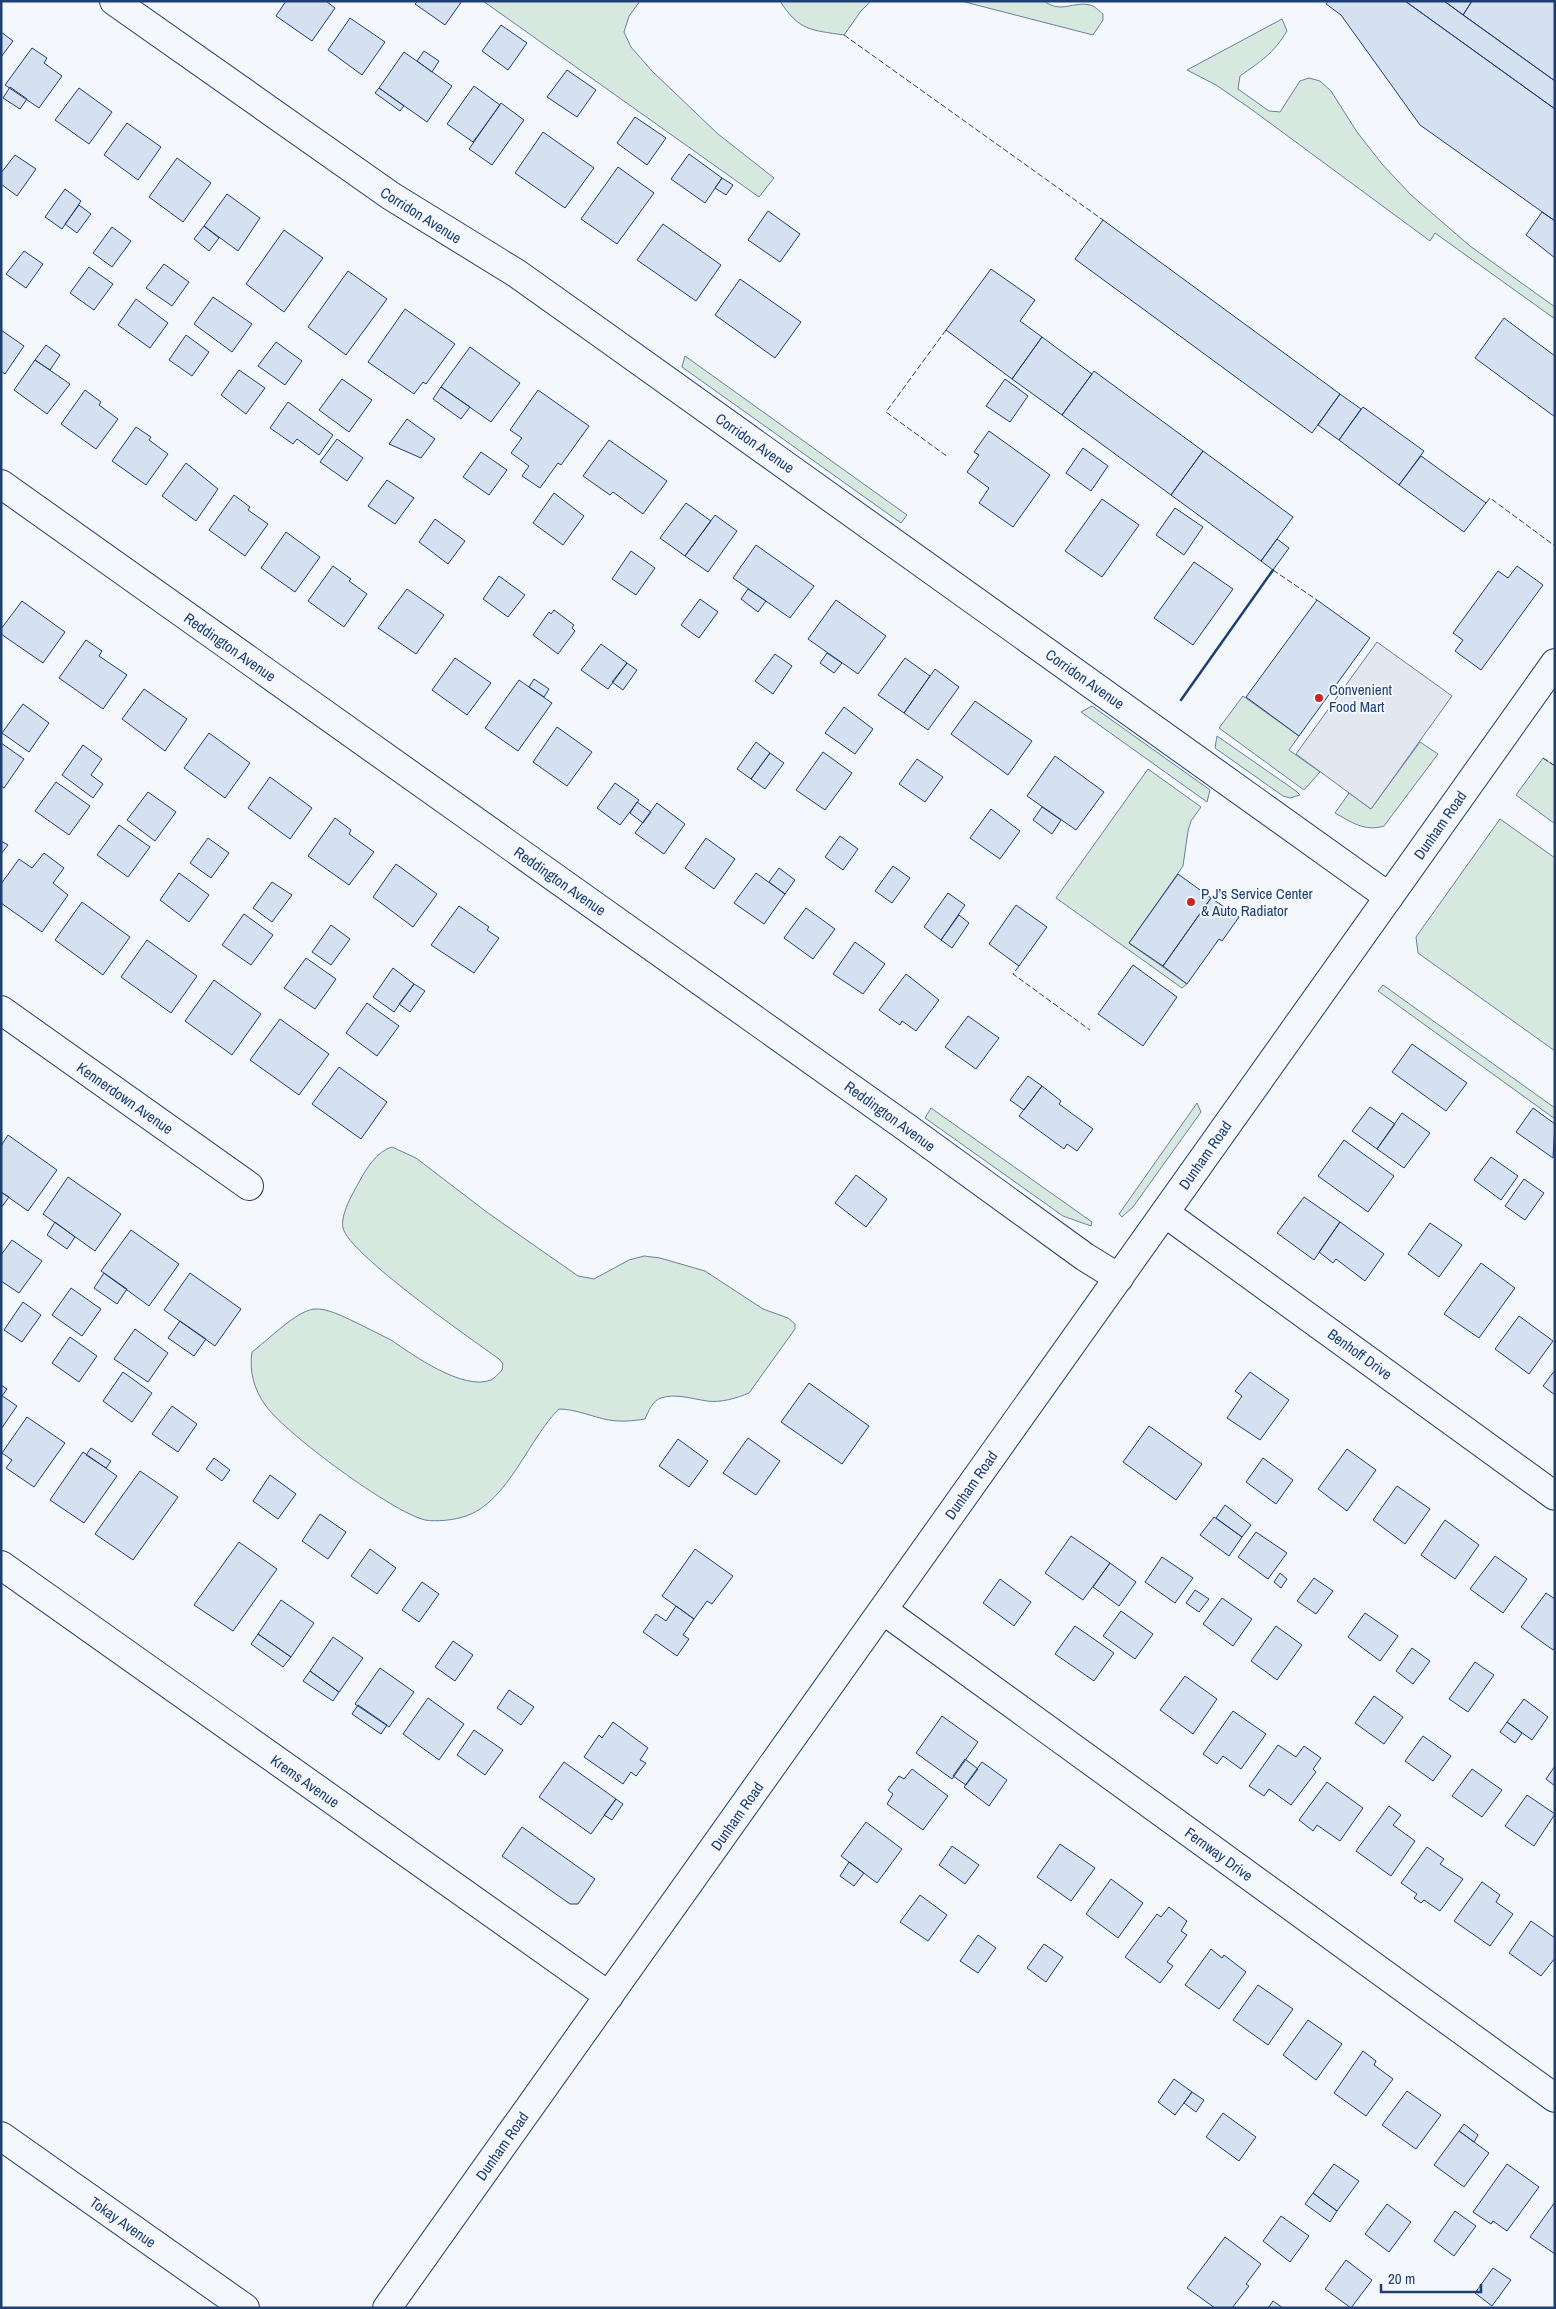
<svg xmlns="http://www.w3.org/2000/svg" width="1556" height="2309" font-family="'Archivo Narrow',sans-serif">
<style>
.green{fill:#d7e8df;stroke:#687fa3}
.parking{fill:#e3e8f0;stroke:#687fa3}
.building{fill:#d5e0f0;stroke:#1d3f73}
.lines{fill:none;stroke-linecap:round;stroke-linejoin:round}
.minor-casing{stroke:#1d3f73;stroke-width:30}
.tertiary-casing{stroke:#1d3f73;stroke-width:30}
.minor{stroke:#f4f7fb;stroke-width:28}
.tertiary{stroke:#f4f7fb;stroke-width:28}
.fence{stroke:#1d3f73;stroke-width:1;stroke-dasharray:6 2.5;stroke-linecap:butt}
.wall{stroke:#1d3f73;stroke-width:2.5}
.poi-dot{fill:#c62828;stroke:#f4f7fb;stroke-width:2}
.labels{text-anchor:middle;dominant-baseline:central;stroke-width:4;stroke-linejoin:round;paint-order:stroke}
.street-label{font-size:15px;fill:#1d3f73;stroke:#f4f7fb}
.poi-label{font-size:15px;fill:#1d3f73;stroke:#f4f7fb;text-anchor:start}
</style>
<rect width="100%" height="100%" fill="#f4f7fb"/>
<path class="green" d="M483 1H640L629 16 624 32 631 47 652 71 718 134 774 178 759 197Z
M780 1H871L861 11 844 35C811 30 799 31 780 1Z
M961 1H1044C1061 14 1073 1 1090 5 1095 6 1099 11 1103 14V20L1093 35Z
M1282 19 1287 31C1273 54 1261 61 1240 76L1238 89 1269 111 1280 112 1300 81 1309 78 1320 81 1331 91 1357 132 1382 164 1411 195 1470 246 1555 307V319L1435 233 1430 241 1251 109 1216 85 1187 70Z
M685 356 907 515 901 523 682 367Z
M1243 696 1299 736 1289 750 1320 772 1304 790 1219 728Z
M1092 706 1210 790 1207 802 1081 712Z
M1217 736 1296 791 1300 795 1290 798 1283 796 1215 748Z
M1420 742 1438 754 1384 826C1365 832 1351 822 1335 813L1349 793 1371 809Z
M1543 758 1555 766V824L1516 795Z
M1148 769 1201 807 1191 821 1188 831 1183 866 1129 943 1187 984 1182 988 1056 898Z
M1500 819 1555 858V1051L1418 953 1416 937Z
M1383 985 1555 1108V1119L1378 991Z
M1197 1103 1201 1112 1133 1207 1122 1217 1119 1214Z
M931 1108 1092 1222 1091 1226 1063 1216 925 1118Z
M392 1147 416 1158 488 1213 578 1276 594 1279 629 1260 644 1256 660 1258 705 1271 763 1309 788 1318 795 1324V1329L749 1393C737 1398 721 1403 707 1401 693 1399 675 1393 661 1398 653 1400 648 1412 645 1419 632 1421 622 1422 609 1420 592 1417 576 1409 559 1409 529 1438 508 1502 466 1516 455 1520 436 1522 425 1520 392 1512 286 1434 266 1406 254 1390 249 1371 252 1352 267 1341 296 1311 314 1309 328 1308 344 1317 357 1323 368 1329 380 1334 391 1340 413 1355 463 1391 491 1380 495 1378 498 1374 502 1370L503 1364 499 1359C471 1339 349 1254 343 1228 340 1215 353 1193 359 1182 366 1169 377 1151 392 1147Z"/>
<path class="parking" d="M1377 642 1452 696 1371 809 1296 754Z"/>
<path class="building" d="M286 1H326L335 8 312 41 276 16Z
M418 1H462L445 25 415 4Z
M1328 1H1405L1555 109V221L1420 125 1341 15 1326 4Z
M1405 1H1444L1555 81V109Z
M1444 1H1472L1463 15Z
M1472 1H1555V81L1463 15Z
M350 18 385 42 362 75 328 50Z
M501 25 527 43 508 70 482 51Z
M1 32 13 41 1 57Z
M32 48 47 58 44 63 62 76 39 108 5 85Z
M424 51 439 61 432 72 417 61Z
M404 52 452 86 427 122 379 88Z
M567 70 596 90 577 117 547 97Z
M474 86 500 105 473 142 447 124Z
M10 87 27 99 20 109 3 98Z
M79 88 112 112 89 144 55 120Z
M379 88 404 106 400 111 375 93Z
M501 103 524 120 492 165 469 149Z
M635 117 666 138 647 165 617 143Z
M127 123 161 147 138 180 104 155Z
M543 132 594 168 565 208 515 173Z
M689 154 722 178 705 203 671 179Z
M15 155 36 169 17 196 1 184V173Z
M177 158 211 183 183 222 149 197Z
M618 167 654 193 617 244 581 219Z
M722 178 733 185 726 195 715 188Z
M65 189 81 201 62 229 45 217Z
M227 194 260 218 238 251 204 226Z
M79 205 91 214 77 233 65 224Z
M768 211 800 234 780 262 748 240Z
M1542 212 1555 221V258L1526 235Z
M1103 220 1340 394 1312 433 1075 259Z
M663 224 721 265 696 301 637 260Z
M204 226 219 238 209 251 194 239Z
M112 227 131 241 112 267 93 253Z
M284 230 323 258 284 312 246 284Z
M24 251 43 264 26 288 6 274Z
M164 264 189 282 172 306 146 288Z
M89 267 113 284 94 310 70 293Z
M991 269 1035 300 1020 321 1042 337 1012 379 946 330Z
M348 271 387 299 346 355 308 327Z
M740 279 801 322 775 358 715 315Z
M213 297 252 324 232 352 194 324Z
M136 299 168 323 150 348 118 325Z
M405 309 455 344 426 384 423 382 414 394 368 362Z
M1504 318 1555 356V417L1475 358Z
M1 330 24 346 5 374 1 371Z
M186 335 209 352 192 376 169 360Z
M1042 337 1092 374 1062 415 1012 379Z
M276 342 302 361 285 385 258 366Z
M46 345 60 355 50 370 35 360Z
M470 347 520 383 491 422 441 387Z
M35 360 70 384 47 414 14 390Z
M239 370 265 388 246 414 221 395Z
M1094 371 1203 451 1171 495 1062 415Z
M342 379 372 400 349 432 319 410Z
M1005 379 1028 396 1010 422 986 406Z
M441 387 470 407 461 419 433 399Z
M85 390 101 402 99 405 118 419 96 449 61 424Z
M538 390 589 426 561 465 558 463 540 488 522 476 529 466 511 453 522 438 510 430Z
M1340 394 1361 409 1339 440 1318 425Z
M288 402 333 435 319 455 297 439 293 444 270 428Z
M1363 407 1424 451 1399 485 1339 440Z
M407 419 435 439 421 458 389 444Z
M136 427 151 437 149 440 168 454 146 485 112 461Z
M989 431 1050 475 1013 527 979 503 989 488 967 472 979 455 974 452Z
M337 439 363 458 347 481 320 462Z
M609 440 667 481 643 514 613 492 610 495 583 476Z
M1083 448 1108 466 1091 491 1066 473Z
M1203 451 1293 517 1261 561 1171 495Z
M481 452 507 470 489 495 463 477Z
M1421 456 1486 503 1464 532 1399 485Z
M186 463 218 489 196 521 162 496Z
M387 480 414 498 395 524 368 506Z
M554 493 584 516 563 545 533 523Z
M234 495 250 507 248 510 268 524 245 556 209 530Z
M1102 499 1139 525 1102 577 1065 551Z
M686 503 711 521 685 556 660 538Z
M1175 508 1203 527 1184 555 1156 535Z
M715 515 737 531 708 572 685 556Z
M435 519 465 541 448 564 419 542Z
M286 532 320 557 295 592 261 568Z
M1277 539 1289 548 1273 570 1261 561Z
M756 545 814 586 790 618 733 578Z
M631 551 655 568 636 595 612 579Z
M1194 562 1233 589 1193 645 1154 618Z
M333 566 351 579 349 581 367 594 344 627 308 601Z
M1517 566 1543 585 1481 670 1455 651 1463 640 1453 633 1498 571 1508 578Z
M499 576 525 595 508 617 483 599Z
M407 589 444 615 416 654 378 628Z
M748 589 766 601 758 612 741 599Z
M700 599 718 612 699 638 681 625Z
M836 600 886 636 858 674 808 639Z
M1317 600 1370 638 1299 736 1246 697Z
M22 601 65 632 43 663 1 634V629Z
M554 610 574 625 572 628 575 631 558 654 533 635 549 612 551 614Z
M86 640 102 651 99 656 127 675 103 709 59 678Z
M601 644 627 663 608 689 581 670Z
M827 653 842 663 834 673 820 663Z
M775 654 792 666 773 694 755 681Z
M455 658 491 683 467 715 432 690Z
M905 658 930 676 904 713 878 695Z
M627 663 637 670 623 690 612 682Z
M935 669 959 687 928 730 904 713Z
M534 679 549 689 544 697 529 687Z
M519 680 552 703 518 751 485 728Z
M144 689 187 719 165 751 122 719Z
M975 701 1032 741 1008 775 951 734Z
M23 704 49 723 29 752 2 733Z
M844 707 873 729 855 754 825 733Z
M557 727 592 752 567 786 533 762Z
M209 733 250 763 225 798 184 768Z
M756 742 770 753 751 779 737 769Z
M1 743 24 759 4 788 1 786Z
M83 745 102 759 91 775 103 784 93 798 62 775Z
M823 752 852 773 825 810 796 790Z
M770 753 784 763 765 789 751 779Z
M1055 756 1104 792 1076 830 1027 796Z
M917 759 943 777 925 802 899 784Z
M270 777 312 808 290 839 248 808Z
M56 782 90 806 69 835 35 811Z
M615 783 639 800 620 825 597 808Z
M148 792 176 812 155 841 127 820Z
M637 802 651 812 643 823 630 813Z
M657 803 685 824 664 854 635 833Z
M1042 807 1061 820 1052 834 1033 820Z
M991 809 1020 831 1000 859 970 838Z
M335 818 351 830 349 834 374 852 349 885 308 856Z
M119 825 150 847 128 877 97 855Z
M840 836 858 849 843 870 825 857Z
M208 838 229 853 211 878 190 863Z
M706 838 735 859 714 889 685 868Z
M1 841 8 845 1 854Z
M44 853 64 868 53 883 68 895 42 932 1 903V884L19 859 32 868Z
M396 864 437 894 413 927 373 897Z
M893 866 910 878 892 903 875 891Z
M779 868 795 880 785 894 769 882Z
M179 873 209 895 189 922 160 900Z
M756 873 785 894 764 924 734 903Z
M1178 874 1211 898 1163 966 1129 943Z
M272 882 292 895 272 922 253 908Z
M948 893 965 905 941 940 924 927Z
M1211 898 1239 917 1222 941 1219 939 1187 984 1163 966Z
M82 902 130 937 103 975 55 940Z
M1016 905 1047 927 1019 966 989 944Z
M459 906 489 927 487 930 499 938 474 973 431 945Z
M806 908 835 929 813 959 784 938Z
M244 914 273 935 251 965 222 945Z
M959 915 969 923 952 948 941 940Z
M331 925 350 939 331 965 312 952Z
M147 940 197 976 171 1013 121 977Z
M855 942 885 964 863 994 833 974Z
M306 958 336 979 315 1009 284 988Z
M1133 965 1177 997 1143 1046 1098 1014Z
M393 968 414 984 394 1012 373 997Z
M906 974 939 1000 916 1031 902 1021 900 1025 879 1010Z
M214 980 261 1014 232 1055 185 1021Z
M414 984 425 991 410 1012 399 1004Z
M367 1003 399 1026 377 1056 346 1033Z
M968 1016 999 1038 976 1069 945 1047Z
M280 1019 329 1054 299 1095 250 1060Z
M1412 1044 1467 1083 1446 1111 1392 1072Z
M339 1067 387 1102 361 1139 312 1104Z
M1028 1076 1042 1086 1024 1110 1010 1100Z
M1042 1086 1061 1101 1059 1104 1093 1129 1077 1151 1067 1144 1064 1149 1019 1116Z
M1370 1107 1395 1124 1377 1149 1352 1131Z
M1533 1108 1555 1124 1553 1158 1516 1132Z
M1402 1113 1430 1133 1404 1168 1377 1149Z
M8 1135 57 1170 28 1211 1 1192V1146Z
M1344 1140 1394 1176 1368 1212 1318 1176Z
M1491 1157 1518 1176 1501 1200 1474 1180Z
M856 1175 887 1199 866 1227 835 1203Z
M68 1177 121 1214 95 1251 43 1214Z
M1524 1179 1544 1193 1525 1220 1505 1206Z
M1 1192 9 1197 1 1208Z
M1304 1197 1340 1222 1314 1260 1277 1233Z
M55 1222 75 1237 67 1249 47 1235Z
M1340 1222 1384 1254 1365 1281 1336 1259 1333 1263 1319 1252Z
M1430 1223 1462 1245 1439 1277 1408 1254Z
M131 1230 179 1264 149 1306 101 1271Z
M12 1240 42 1261 19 1293 1 1281V1255Z
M1481 1263 1515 1288 1479 1338 1444 1314Z
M104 1273 127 1289 117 1304 94 1288Z
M190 1273 241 1309 215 1346 164 1310Z
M71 1288 101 1309 82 1336 52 1315Z
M23 1302 41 1315 22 1342 4 1330Z
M1519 1316 1553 1341 1529 1374 1495 1349Z
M180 1321 206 1339 194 1356 168 1338Z
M135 1329 168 1353 148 1382 114 1359Z
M70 1337 97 1356 79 1382 52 1363Z
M1555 1370V1395L1543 1386Z
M123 1372 152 1393 132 1422 103 1401Z
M1250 1372 1289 1400 1260 1440 1227 1418 1242 1396 1235 1391Z
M809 1383 869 1426 842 1464 781 1422Z
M1 1385 7 1389 2 1396 1 1395Z
M1 1395 17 1406 1 1429Z
M172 1406 197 1424 178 1452 152 1434Z
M27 1417 65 1443 34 1487 6 1468 12 1460 2 1453Z
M1149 1426 1202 1464 1176 1500 1123 1462Z
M748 1438 780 1461 756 1495 723 1473Z
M678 1439 708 1461 689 1487 659 1466Z
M91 1448 111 1461 106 1468 86 1455Z
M1347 1449 1376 1470 1347 1511 1318 1489Z
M83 1452 117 1476 84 1523 50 1500Z
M214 1458 230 1470 222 1481 206 1469Z
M1263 1458 1293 1480 1276 1504 1246 1482Z
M140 1471 178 1497 133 1560 95 1534Z
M270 1475 296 1494 278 1519 253 1501Z
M1397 1486 1430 1509 1405 1544 1373 1520Z
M1225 1505 1251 1525 1242 1537 1216 1518Z
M320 1514 346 1532 328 1559 302 1541Z
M1214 1517 1242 1537 1229 1556 1200 1535Z
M1445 1520 1479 1545 1455 1579 1421 1555Z
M1256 1532 1287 1553 1268 1579 1238 1557Z
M1071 1536 1110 1563 1083 1600 1045 1573Z
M239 1542 277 1569 233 1631 194 1605Z
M370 1549 396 1568 377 1594 351 1576Z
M695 1549 733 1576 712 1604 707 1601 694 1619 662 1596Z
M1495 1556 1527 1579 1503 1613 1470 1589Z
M1162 1557 1193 1578 1175 1603 1145 1582Z
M1110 1563 1136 1582 1119 1606 1093 1587Z
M1280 1573 1287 1579 1281 1588 1274 1582Z
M1314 1578 1333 1591 1316 1614 1297 1601Z
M1000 1579 1031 1602 1014 1626 983 1603Z
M422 1582 439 1594 419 1622 402 1610Z
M1195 1590 1209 1599 1199 1612 1186 1603Z
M1546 1593 1555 1599V1647L1553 1650 1521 1627Z
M1222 1598 1252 1619 1233 1646 1203 1624Z
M281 1600 314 1623 291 1657 258 1634Z
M676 1606 694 1619 683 1635 689 1639 677 1656 643 1632 656 1614 666 1621Z
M1121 1611 1153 1634 1135 1659 1103 1636Z
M1365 1613 1398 1636 1380 1661 1348 1637Z
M1075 1626 1114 1653 1094 1681 1055 1654Z
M1276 1626 1302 1645 1277 1680 1251 1661Z
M258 1634 291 1657 283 1667 251 1644Z
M333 1637 363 1658 339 1692 310 1671Z
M453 1641 473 1655 455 1681 435 1667Z
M1412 1648 1430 1661 1413 1684 1396 1671Z
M1475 1662 1494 1675 1468 1712 1449 1699Z
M380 1668 414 1692 389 1727 355 1704Z
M310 1671 339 1692 333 1701 303 1681Z
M1185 1676 1217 1699 1193 1734 1160 1710Z
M509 1690 534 1707 521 1725 497 1708Z
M1374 1696 1403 1717 1384 1744 1355 1723Z
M428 1698 464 1724 439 1760 403 1734Z
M1524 1699 1548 1717 1532 1740 1507 1722Z
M358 1705 387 1725 381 1734 352 1714Z
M1233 1711 1266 1734 1241 1769 1223 1756 1217 1764 1203 1754Z
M942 1716 978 1742 952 1779 916 1753Z
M613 1722 648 1748 640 1760 646 1763 636 1776 631 1772 623 1784 584 1757 599 1735 602 1738Z
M1507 1722 1522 1733 1515 1743 1500 1732Z
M474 1730 503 1750 485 1775 457 1755Z
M1423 1736 1451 1756 1433 1781 1405 1761Z
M1278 1745 1296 1757 1304 1746 1321 1758 1313 1769 1316 1772 1291 1805 1269 1789 1264 1796 1249 1786Z
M965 1759 978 1769 966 1785 953 1776Z
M564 1762 616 1799 591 1834 539 1797Z
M982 1762 1007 1780 989 1806 964 1787Z
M1555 1766V1786L1546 1779Z
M912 1769 948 1796 923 1830 887 1804 893 1794 888 1790 899 1776 904 1779Z
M1472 1769 1502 1790 1482 1817 1452 1796Z
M1327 1782 1363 1808 1340 1841 1317 1825 1313 1831 1299 1820Z
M1527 1795 1555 1814 1534 1846 1505 1826Z
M616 1799 623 1804 612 1820 604 1815Z
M1389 1806 1401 1815 1393 1825 1415 1841 1391 1876 1356 1851Z
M866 1822 902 1849 877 1883 841 1856Z
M522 1827 595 1879 578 1904H570L502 1856Z
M1060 1844 1095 1868 1071 1901 1037 1877Z
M952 1846 979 1865 965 1884 939 1865Z
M1427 1847 1444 1859 1440 1864 1463 1879 1440 1911 1424 1900 1421 1903 1414 1898 1417 1894 1401 1883Z
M849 1862 864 1873 854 1886 840 1876Z
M1111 1879 1143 1903 1118 1938 1086 1914Z
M1482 1882 1500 1895 1496 1902 1513 1914 1490 1946 1454 1921Z
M920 1895 947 1915 928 1941 900 1922Z
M1169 1907 1187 1921 1181 1931 1187 1935 1167 1962 1173 1966 1160 1983 1125 1957 1157 1914 1161 1917Z
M1531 1921 1555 1938V1958L1541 1976 1509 1953Z
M978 1935 996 1948 978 1973 960 1961Z
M1044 1944 1063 1957 1046 1982 1027 1968Z
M1211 1949 1222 1958 1224 1955 1246 1972 1219 2009 1185 1985Z
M1258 1985 1293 2009 1268 2045 1233 2020Z
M1308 2020 1342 2044 1316 2080 1283 2055Z
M1363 2051 1376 2061 1374 2065 1393 2079 1366 2116 1334 2093Z
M1174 2079 1192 2092 1175 2115 1158 2102Z
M1407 2091 1441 2115 1416 2149 1382 2125Z
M1192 2092 1204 2100 1196 2112 1184 2103Z
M1223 2113 1256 2137 1239 2161 1206 2137Z
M1464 2124 1478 2135 1474 2142 1459 2131Z
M1459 2131 1489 2153 1464 2187 1434 2165Z
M1334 2164 1359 2181 1337 2211 1313 2193Z
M1507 2164 1539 2187 1507 2231 1493 2221 1491 2224 1473 2212Z
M1313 2193 1337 2211 1330 2222 1305 2204Z
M1555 2202V2254L1530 2237Z
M1387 2204 1411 2222 1389 2252 1365 2234Z
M1455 2211 1476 2226 1454 2256 1434 2241Z
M1281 2216 1309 2236 1290 2262 1263 2241Z
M1225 2237 1261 2264 1246 2284 1249 2286 1232 2308H1215L1187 2288Z
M1346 2260 1372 2280 1351 2308 1325 2289Z
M1493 2268 1511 2280 1492 2306 1475 2293Z
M1273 2301 1283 2308H1268Z"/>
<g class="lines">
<defs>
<path id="minor" d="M114 1 391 196 516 273 599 332 1389 897
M1 484 903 1125 1085 1257 1119 1278
M1 1010 249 1186
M1165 1213 1555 1496
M1 1565 609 1996
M883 1610 1555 2098
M1 2136 245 2308"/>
<path id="tertiary" d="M387 2308 1555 663"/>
</defs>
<use href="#minor" class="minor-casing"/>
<use href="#tertiary" class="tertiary-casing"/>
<use href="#minor" class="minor"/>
<use href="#tertiary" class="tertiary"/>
<path class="fence" d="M844 35 1103 220
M946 330 886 412 948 457
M1486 503 1490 498 1555 546
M1273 570 1317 600
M1543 758 1555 766
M1019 966 1013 974 1090 1030"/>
<path class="wall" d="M1181 700 1273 570"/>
</g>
<g class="poi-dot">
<circle cx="1319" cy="698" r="5"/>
<circle cx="1191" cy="902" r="5"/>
</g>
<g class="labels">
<g class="street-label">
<text transform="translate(421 215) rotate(32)">Corridon Avenue</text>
<text transform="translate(755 443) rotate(35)">Corridon Avenue</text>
<text transform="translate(230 647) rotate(35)">Reddington Avenue</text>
<text transform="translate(1085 679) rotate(35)">Corridon Avenue</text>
<text transform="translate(1440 825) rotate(-55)">Dunham Road</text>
<text transform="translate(560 881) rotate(35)">Reddington Avenue</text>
<text transform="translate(125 1098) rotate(35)">Kennerdown Avenue</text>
<text transform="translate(890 1116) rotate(36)">Reddington Avenue</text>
<text transform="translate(1205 1155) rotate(-55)">Dunham Road</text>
<text transform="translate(1360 1354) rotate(36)">Benhoff Drive</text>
<text transform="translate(971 1485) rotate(-55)">Dunham Road</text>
<text transform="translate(305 1781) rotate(35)">Krems Avenue</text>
<text transform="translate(737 1816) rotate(-55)">Dunham Road</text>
<text transform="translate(1219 1854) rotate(36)">Fernway Drive</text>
<text transform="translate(502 2146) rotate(-55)">Dunham Road</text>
<text transform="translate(123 2222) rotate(35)">Tokay Avenue</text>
</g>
<g class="poi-label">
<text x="1329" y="689">Convenient<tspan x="1329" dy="17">Food Mart</tspan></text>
<text x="1201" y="893">P J’s Service Center<tspan x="1201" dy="17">&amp; Auto Radiator</tspan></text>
</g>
</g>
<rect width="1556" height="2309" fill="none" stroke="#1d3f73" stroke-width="5"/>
<path d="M1381 2284v8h100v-8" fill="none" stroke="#1d3f73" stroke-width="2.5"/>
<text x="1388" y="2284" font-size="15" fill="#1d3f73" stroke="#f4f7fb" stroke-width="4" paint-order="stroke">20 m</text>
</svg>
